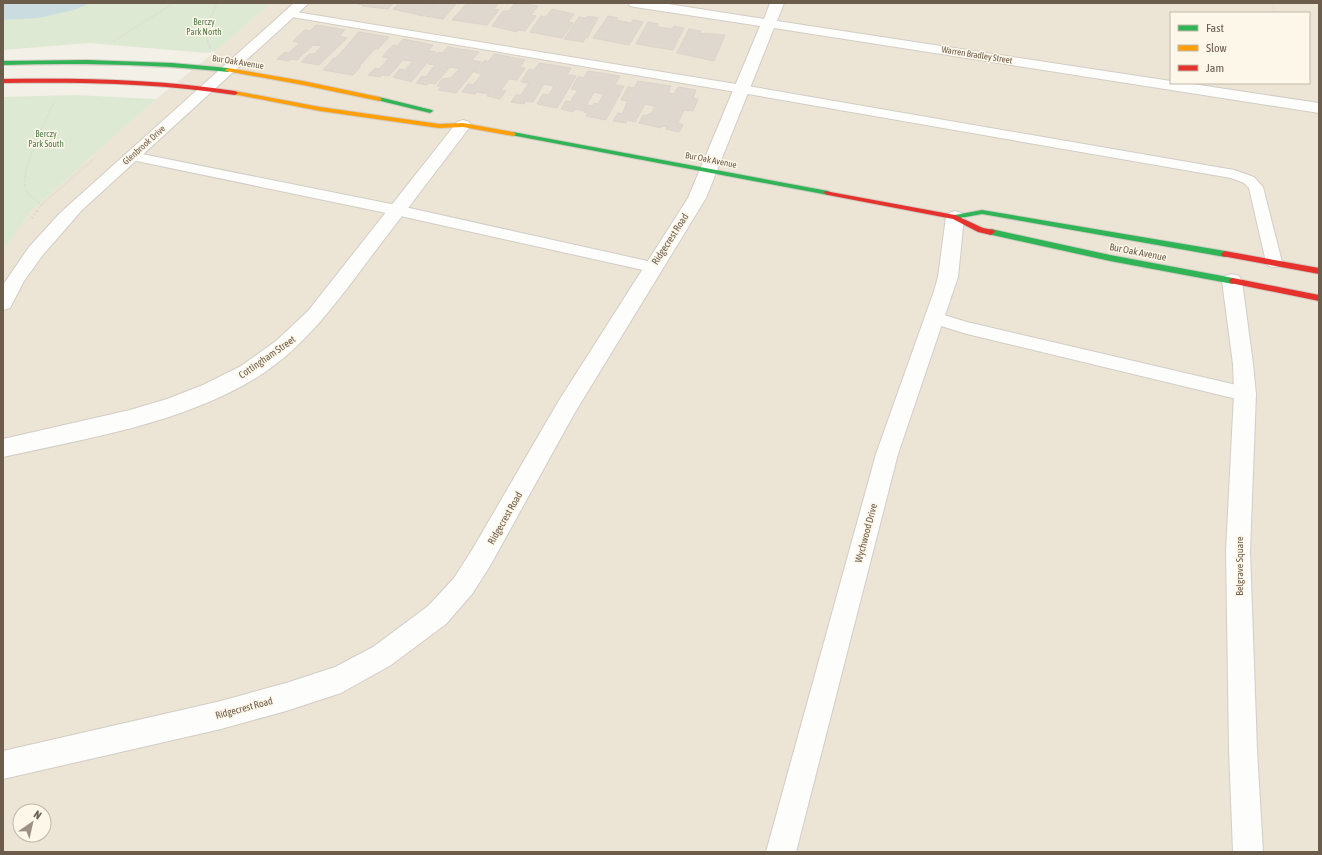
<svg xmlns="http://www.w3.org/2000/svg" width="1322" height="855" font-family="'Asap Condensed',sans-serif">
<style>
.residential{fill:#ece4d5;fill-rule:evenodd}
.green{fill:#dee9d3}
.water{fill:#cbdce1}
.building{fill:#ded8cf;stroke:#dbd4cb}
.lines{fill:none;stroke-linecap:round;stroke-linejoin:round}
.lane-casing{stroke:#d2cdc6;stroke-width:2}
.street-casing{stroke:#d2cdc6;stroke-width:2}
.fast-casing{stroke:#d2cdc6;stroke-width:2}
.slow-casing{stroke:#d2cdc6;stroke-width:2}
.jam-casing{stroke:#d2cdc6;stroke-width:2}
.path-far1{stroke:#d4d0ca;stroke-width:2;stroke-dasharray:0.5 2;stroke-linecap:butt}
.path{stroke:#d4d0ca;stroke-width:2.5;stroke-dasharray:1 3;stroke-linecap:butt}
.lane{fill:#fdfdfb;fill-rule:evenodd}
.street{fill:#fdfdfb;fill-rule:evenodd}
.fast{fill:#30b455;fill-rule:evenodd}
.slow{fill:#ff9f0a;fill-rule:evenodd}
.jam{fill:#e5322d;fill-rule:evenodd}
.labels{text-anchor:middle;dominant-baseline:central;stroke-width:3;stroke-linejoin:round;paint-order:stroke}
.far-park-label{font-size:9px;fill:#537b4c;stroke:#fcf7e8}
.far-street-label{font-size:9px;fill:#6c5c4c;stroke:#fcf7e8}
.street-label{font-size:10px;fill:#6c5c4c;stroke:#fcf7e8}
</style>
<rect width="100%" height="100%" fill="#f3f0e7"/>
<path class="residential" d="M271 3H1319V852H3V252L32 210 156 99 216 51ZM1171 13H1309V83H1171ZM20 811H44V835H20Z"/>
<path class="green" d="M3 3H271L216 51 206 53 89 43 3 50Z
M76 95 156 99 32 210 3 252V97Z"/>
<path class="water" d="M3 3H91L74 10 38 18 3 20Z"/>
<path class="building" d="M359 3H394L388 9 362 6 363 5 358 4Z
M399 3H435L423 16 393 9Z
M436 3H457L443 19 425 16Z
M467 3H499L494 9 499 10 487 25 452 20Z
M515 3 538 6 531 15 536 16 525 31 518 30 517 32 492 26 503 11H509Z
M552 9 574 14 568 22 573 23 562 38 530 32 541 16 546 17Z
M588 16 598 18 587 38 586 37 583 42 564 39 579 17 586 18Z
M608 16 618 18 616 20 631 23 633 20 643 22 629 45 593 38Z
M648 22 658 24 657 27 672 29 674 26 684 28 673 50 636 44Z
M316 25 345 30 339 36 347 38 319 65 301 62 309 54H314L322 46 313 45 297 60 291 59 288 61 277 59 285 52 289 53 300 43 293 41 305 30 310 31Z
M689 29 701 31 699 33 725 35 714 61 677 53Z
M359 32 389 37 378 49 376 48 359 66H361L353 75 323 70 334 58H336Z
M403 39 433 45 428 51 436 52 411 82 393 77 400 69 405 70 413 61 403 60 389 76 382 75 380 77 368 75 375 68 379 69 389 58 382 57 393 45 397 46Z
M448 47 479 52 472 60 481 62 456 93 438 90 441 87 437 86 442 79 451 78 459 69 450 67 435 84 429 83 427 85 416 83 422 76 426 77 435 65 428 64 438 52 442 53Z
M494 54 525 60 520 67 525 68 517 80 509 79 501 90 506 91 500 99 487 96 489 94 476 92 475 94 462 92 468 84 473 85 482 74 474 72 484 61H489Z
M539 63 571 68 567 75 576 76 557 108 537 104 543 94 549 95 554 86 544 84 533 102 525 101 524 104 511 102 516 95H521L529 83 521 82 529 69 534 70Z
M588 71 620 76 615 85 624 86 606 120 586 116 588 113 584 112 588 105 593 106 594 103 598 104 604 94 594 92 583 111 575 109 573 112 561 109 566 101 570 102 578 90 571 89 578 77 584 78Z
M638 81 671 86 668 93 674 94 678 87 696 90 693 98 698 99 693 111 684 110 678 123 683 125 679 132 666 129 667 127 662 126 661 128 639 123 643 115 647 116 648 114H651L655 106 645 104 635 122 627 120 626 123 613 121 618 113 622 114 628 101 621 100 628 87 634 88Z"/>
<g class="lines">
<defs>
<path id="lane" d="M290 11 742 85 1234 170 1254 177 1263 187 1282 262 1279 266 1274 267 1269 266 1266 262 1249 188 1244 183 1231 178 742 93 286 16 284 14 286 12Z
M132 152 396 205 652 262 657 263 660 267 657 271 652 272 396 215 127 159 125 156 127 153Z
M934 312 967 322 1245 387 1251 389 1254 394 1251 399 1245 401 967 334 928 322 926 318 928 314Z"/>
<path id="street" d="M294 3H309L82 210 42 256 24 281 10 308 3 310V285L29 247 60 213Z
M628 3H662L764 19 770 3H784L777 21 1171 81V83H1186L1319 103V113L774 28 706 198 574 414 490 566 472 594 446 624 391 665 341 693 286 711 221 729 3 779V751L221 701 286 683 335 667 373 647 428 606 454 578 472 550 558 402 688 198 760 26 635 7 630 6Z
M463 120 469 122 471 125 469 128C437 170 405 212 373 254 339 299 306 347 256 378 180 424 88 438 3 457V439L130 410 167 399 203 385 241 366 276 341 308 311 457 122Z
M955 211 961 213 964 217 958 277 898 454 796 852H766L876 454 934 291 938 277 946 217 949 213Z
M1232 274 1239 276 1242 281 1253 364 1256 394 1250 551 1257 750 1263 852H1233L1229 750 1226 551 1234 394 1233 364 1222 281 1225 276Z"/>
<path id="fast" d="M87 60 172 63 228 68 231 70 228 72C153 64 78 63 3 65V61Z
M379 97 432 110 433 111 430 113 377 100V98Z
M513 132 828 191 832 193 828 195 511 135 510 134Z
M982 210 1225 251 1229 254 1225 257 982 214 955 219 951 217 955 215Z
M991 229 1110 255 1233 278 1237 281 1233 284 1110 261 988 234 987 232Z"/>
<path id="slow" d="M228 68 303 81 379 97 382 99 379 101 303 85 226 71 225 70Z
M235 91 320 107 439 124 463 123 513 132 516 134 513 136 463 127 439 128 320 111 233 94 232 93Z"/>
<path id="jam" d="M3 79C81 78 158 79 235 91L238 93 235 95C158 83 81 82 3 83Z
M825 191 955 215 983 228 994 230 995 232 991 235 978 232 953 219 828 195 824 193Z
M1225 251 1319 268V274L1222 256 1221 254Z
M1233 278 1319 295V301L1230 283 1229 281 1230 279Z"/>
</defs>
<use href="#lane" class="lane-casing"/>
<use href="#street" class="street-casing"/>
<use href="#fast" class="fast-casing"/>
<use href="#slow" class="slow-casing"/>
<use href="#jam" class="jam-casing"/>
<path class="path-far1" d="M1272 3 1275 13
M114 41 174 3
M210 48C201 24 209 24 217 3
M42 204C34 200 27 195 25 187 21 168 46 120 54 102
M36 212 42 204 95 158"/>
<path class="path" d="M32 218 37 211"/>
<use href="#lane" class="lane"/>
<use href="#street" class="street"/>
<use href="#fast" class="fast"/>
<use href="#slow" class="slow"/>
<use href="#jam" class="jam"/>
</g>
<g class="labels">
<g class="far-park-label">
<text x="204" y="22">Berczy<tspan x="204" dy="10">Park North</tspan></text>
<text x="46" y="134">Berczy<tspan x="46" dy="10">Park South</tspan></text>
</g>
<g class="far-street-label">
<text transform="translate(977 55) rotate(9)">Warren Bradley Street</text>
<text transform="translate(238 62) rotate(9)">Bur Oak Avenue</text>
<text transform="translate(144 145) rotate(-42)">Glenbrook Drive</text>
<text transform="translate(711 160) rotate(11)">Bur Oak Avenue</text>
</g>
<g class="street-label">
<text transform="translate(670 239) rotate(-57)">Ridgecrest Road</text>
<text transform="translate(1138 252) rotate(11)">Bur Oak Avenue</text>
<text transform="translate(267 357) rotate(-35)">Cottingham Street</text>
<text transform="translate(505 518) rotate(-60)">Ridgecrest Road</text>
<text transform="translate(866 533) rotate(-75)">Wychwood Drive</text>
<text transform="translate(1239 566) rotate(-90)">Belgrave Square</text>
<text transform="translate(244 708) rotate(-15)">Ridgecrest Road</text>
</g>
</g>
<rect width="1322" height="855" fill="none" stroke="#6c5c4c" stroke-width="8"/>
<rect x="1170" y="12" width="140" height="72" fill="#fcf7e8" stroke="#c2b9aa"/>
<rect x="1178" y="25" width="20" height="6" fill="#30b455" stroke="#c2b9aa"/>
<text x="1206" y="32" font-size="12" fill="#6c5c4c">Fast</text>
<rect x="1178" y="45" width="20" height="6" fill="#ff9f0a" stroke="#c2b9aa"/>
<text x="1206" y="52" font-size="12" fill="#6c5c4c">Slow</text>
<rect x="1178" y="65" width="20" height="6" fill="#e5322d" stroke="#c2b9aa"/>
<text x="1206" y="72" font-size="12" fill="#6c5c4c">Jam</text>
<g transform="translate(32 823) rotate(34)"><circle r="19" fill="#fcf7e8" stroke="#c2b9aa"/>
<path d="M0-3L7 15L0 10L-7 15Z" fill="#9b9082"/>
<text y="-6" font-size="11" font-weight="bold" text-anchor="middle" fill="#6c5c4c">N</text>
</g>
</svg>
